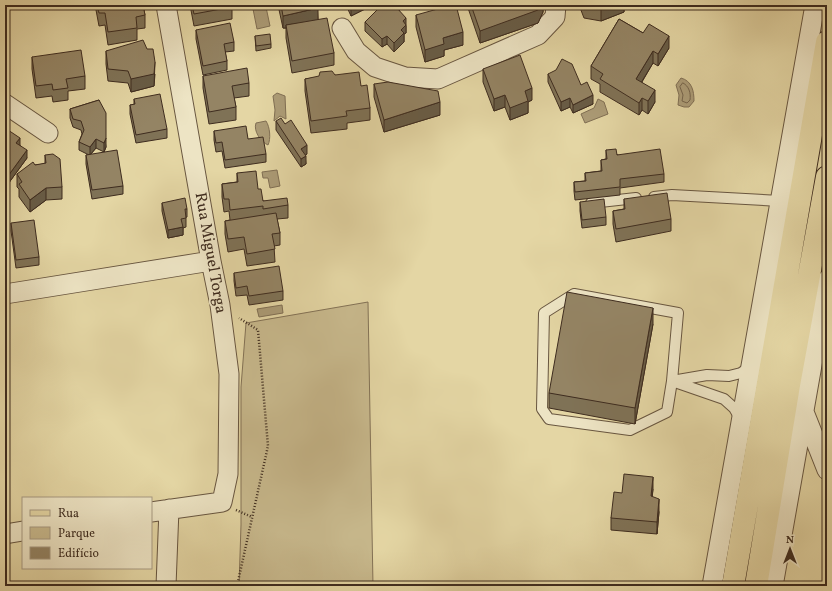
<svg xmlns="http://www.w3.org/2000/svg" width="832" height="591" font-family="Vollkorn,serif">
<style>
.green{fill:#c8b98d;stroke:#837256}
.water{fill:#ac9c77;stroke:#806f54}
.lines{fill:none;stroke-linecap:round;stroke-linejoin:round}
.shore{stroke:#75644b;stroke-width:1}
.lane-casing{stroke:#685640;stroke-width:12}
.street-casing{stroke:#685640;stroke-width:21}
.primary-casing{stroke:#3e2c1f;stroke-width:24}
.path{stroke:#3e2c1f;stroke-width:2.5;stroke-dasharray:1 2;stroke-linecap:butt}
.lane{stroke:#ede4c4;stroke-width:10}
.street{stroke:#ede4c4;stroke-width:19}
.primary{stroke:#e4d6a4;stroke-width:22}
.wall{fill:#7f7256;stroke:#3e2c1f}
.shaded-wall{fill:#685c46;stroke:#3e2c1f}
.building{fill:#948464;stroke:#3e2c1f}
.labels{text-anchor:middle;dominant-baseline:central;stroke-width:3.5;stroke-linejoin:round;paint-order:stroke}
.street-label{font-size:16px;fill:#3e2c1f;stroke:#ede4c4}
</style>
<rect width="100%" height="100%" fill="#e4d6a4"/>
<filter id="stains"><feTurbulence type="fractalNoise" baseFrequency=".005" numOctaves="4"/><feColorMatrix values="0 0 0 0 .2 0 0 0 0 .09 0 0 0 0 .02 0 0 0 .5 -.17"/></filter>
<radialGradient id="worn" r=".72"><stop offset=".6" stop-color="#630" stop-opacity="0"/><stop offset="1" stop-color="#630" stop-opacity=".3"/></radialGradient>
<path class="green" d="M368 302 373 586H239L241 525V387L246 323Z"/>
<path class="water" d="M266 7 270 26 257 29 253 9Z
M681 78C692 81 694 91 694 101L689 107H684L678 105 679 95 676 85Z
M277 93 285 96 286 119 280 116 274 121 275 110 273 96Z
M598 99 604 102 608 114 585 123 581 114 594 108Z
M266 121C270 127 271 139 268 145 261 142 253 131 256 123Z
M277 170 280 186 270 188 268 178H263L262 172Z
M282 305 283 313 259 317 257 309Z"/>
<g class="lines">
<path class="shore" d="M683 83C689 86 691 93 690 100L687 103 682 101 683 95 680 87Z"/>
<defs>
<path id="lane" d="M654 197 672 195 780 201
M591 203 636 198
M574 294 678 313 672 381 667 412 630 430 549 419 542 409 544 313Z
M672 381 724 399 734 408 741 420
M672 381 707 375 729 376 741 373 751 366"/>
<path id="street" d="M342 28 356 51 375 67 405 77 438 79 538 35 555 17 556 5
M5 104 48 133
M5 294 211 261
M804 412 827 470
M151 512 222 502 228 474 229 374 220 305 211 261 166 5
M5 534 23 531
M166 586 169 509
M712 586 815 5
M773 586 827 280"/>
<path id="primary" d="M733 586 827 42
M756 586 789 385 827 177"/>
</defs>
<use href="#lane" class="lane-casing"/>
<use href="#street" class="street-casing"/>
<use href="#primary" class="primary-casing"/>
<path class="path" d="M236 510 252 517
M237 586 268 446 258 330 239 318"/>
<use href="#lane" class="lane"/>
<use href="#street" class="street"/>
<use href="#primary" class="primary"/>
</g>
<path class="wall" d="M96 5H143L145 15V28L137 29V40L108 45 105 25 99 26 96 10Z
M190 5H232V19L194 26Z
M278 5H317L318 19 334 53V65L292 73 286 38V28H283Z
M346 5H373L351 16Z
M400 5 399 11 406 26V33L404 34V42L394 52 387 44 382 47 365 31V22Z
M467 5H543V12L538 23 480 43Z
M579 5H624V12L601 21 584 18Z
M416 15 463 45 444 50V56L425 62 416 27Z
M619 19 669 48 658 66 653 63 642 82 655 102 648 114 642 110 639 115 600 92V84L591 79V66Z
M196 30 234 42V51L225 52 227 61V70L203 75 196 39Z
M255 36 271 44V48L256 51Z
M106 51 155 74 154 86 131 92 128 83 108 81 106 64Z
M32 57 85 76V89L68 91V100L53 102 52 96 36 98 32 69Z
M483 69 532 100 528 102V113L510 120 505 107 494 111 483 82Z
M548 74 581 85 593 104 573 113 570 107 561 111 548 82Z
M335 75 361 86 370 108V120L347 123V129L311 133 305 91V79Z
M203 76 249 83V96L234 98 236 107V120L209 124 203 88Z
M374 84 440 115 384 132 374 97Z
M134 99 167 129V138L136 143 130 114V105H134Z
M99 100 106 147 104 152 96 148 90 155 123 186V194L92 199 86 164V155H89L79 150V142L82 134 81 130 73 127 70 118V109Z
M276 121 307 154 305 155 306 164 301 167 276 130Z
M5 128 20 145 27 158 8 184 5 182Z
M214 131 248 139 266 154V162L225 168 222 151 216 152 214 140Z
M606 150 664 174V182L620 188V195L575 200 574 191V182L585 181V173L601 171V160L606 159Z
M45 155 62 187V199L46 200 30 212 19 197V189L17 187V174L35 165 45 164Z
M237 173 258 189 263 201 288 205V218L277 219 280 233V245L274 246 275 262 247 266 244 249 228 252 225 234V221L230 220 229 211 224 212 222 197V184L237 182Z
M624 199 671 219V231L616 242 613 224V211L624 209Z
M580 202 606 217V225L582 228 580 211Z
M162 203 187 209V217H186V227L183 228V235L168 238 162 211Z
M11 223 39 257V265L16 268 11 231Z
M234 273 283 291V300L249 305 247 295 236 296 234 281Z
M653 324 635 424 549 408V393Z
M5 332 8 344 6 347V357H5Z
M653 489 652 497 659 512 657 534 611 530V518L622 493Z"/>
<path class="shaded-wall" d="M356 5H373L351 16V7Z
M398 5H400V9L397 17V8Z
M541 5H543V12L538 23 480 43V31Z
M611 5H624V12L601 21V9Z
M318 8V21L286 25V28H283V16Z
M406 18V33L404 34V42L394 52V43L401 30 403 21Z
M463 32V45L444 50V56L425 62V50L443 38Z
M387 36V44L382 47V39Z
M669 36V48L658 66V54Z
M653 51V63L636 91V79Z
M155 62 154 86 131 92V79Z
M532 88V100L528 102V113L510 120V108L525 91Z
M655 90V102L648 114V101Z
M505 95V107L494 111V99Z
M593 95V104L573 113V105Z
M570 98V107L561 111V102Z
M642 98V110L639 115V103Z
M440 102V115L384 132V120Z
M20 138V147L16 143Z
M106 138V147L104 152V143Z
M96 139V148L90 155V147Z
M307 145V154L301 158V149Z
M27 150V158L8 184V176Z
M306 156V164L301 167V159Z
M46 188V200L30 212V200Z
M183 227V235L168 238V230Z
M653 308V324L635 424V408Z
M8 336V344L5 348V340Z
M653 477V489L651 509V496Z
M659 499V512L657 534V522Z"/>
<path class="building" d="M97 5H143L145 15 136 17 137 28 108 32 105 13H99Z
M192 5H232V7L194 14Z
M281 5H317L318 8 283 16Z
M350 5H356L351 7Z
M382 5H398L397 8 406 18 403 21 406 25 401 30 404 33 394 43 387 36 382 39 365 22Z
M452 5H456L463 32 443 38 444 44 425 50 416 15Z
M471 5H541L538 10 480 31Z
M584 5H611L601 9 584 6Z
M327 18 334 53 292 61 286 25Z
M619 19 643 33 649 24 669 36 658 54 653 51 636 79 655 90 648 101 642 98 639 103 600 79 603 74 591 66Z
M230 23 234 42 224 44 227 61 203 66 196 30Z
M270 34 271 44 256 46 255 36Z
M143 40 147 49H153L155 62 154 74 131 79 128 71 108 69 106 51Z
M81 50 85 76 66 79 68 88 53 90 52 84 36 86 32 57Z
M520 55 532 88 525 91 528 101 510 108 505 95 494 99 483 69Z
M562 59 572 64 581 85 587 82 593 95 573 105 570 98 561 102 548 74 556 70Z
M247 68 249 83 232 86 236 107 209 112 203 76Z
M332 71 335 75 359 72 361 86 367 85 370 108 346 111 347 116 311 121 305 79 319 76 320 72Z
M388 82 438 91 440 102 384 120 374 84Z
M160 94 167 129 136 135 130 105 135 104 134 99Z
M99 100 106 113V138L104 143 96 139 90 147 79 142 84 130 81 121 73 119 70 109Z
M281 118 285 124 291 120 307 145 301 149 306 156 301 159 276 121Z
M246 126 248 139 263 137 266 154 225 160 222 142 216 143 214 131Z
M5 128 20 138 16 143 27 150 8 176 5 173Z
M616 149 617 155 660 149 664 174 620 179V187L575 192 574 182 586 181 585 173 602 171 601 160 607 159 606 150Z
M117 150 123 186 92 190 86 155Z
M53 154 60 159 62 187 46 188 30 200 19 184 22 182 17 174 33 162 35 165 46 163 45 155Z
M256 171 258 189H261L263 201 287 198 288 205 263 209V206L230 210 229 199H224L222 184 238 182 237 173Z
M667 193 671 219 616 229 613 211 625 209 624 199Z
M185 198 187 209H185L186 218 181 219 183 227 168 230 162 203Z
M604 199 606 217 582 220 580 202Z
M276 213 280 233 272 234 275 249 247 254 244 237 228 239 225 221Z
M34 220 39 257 16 260 11 223Z
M279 266 283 291 249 296 247 286 236 288 234 273Z
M567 292 653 308 635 408 549 393Z
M5 332 8 336 5 340Z
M5 340 6 349H5Z
M624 474 653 477 651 496 659 499 657 522 611 518 614 492 622 493Z"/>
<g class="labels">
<g class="street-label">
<text transform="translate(210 253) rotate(80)">Rua Miguel Torga</text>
</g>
</g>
<rect width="832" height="591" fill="none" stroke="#e4d6a4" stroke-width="20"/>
<rect x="6" y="6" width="820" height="579" fill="none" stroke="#3e2c1f" stroke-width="2"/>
<rect x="10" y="10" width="812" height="571" fill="none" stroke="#3e2c1f"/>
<rect x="22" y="497" width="130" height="72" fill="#ede4c4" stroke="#a79a82"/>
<rect x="30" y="510" width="20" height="6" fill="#e4d6a4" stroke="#a79a82"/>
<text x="58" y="517" font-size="12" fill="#3e2c1f">Rua</text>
<rect x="30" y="527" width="20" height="12" fill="#c8b98d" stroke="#a79a82"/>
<text x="58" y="537" font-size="12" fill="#3e2c1f">Parque</text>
<rect x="30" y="547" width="20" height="12" fill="#948464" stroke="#a79a82"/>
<text x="58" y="557" font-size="12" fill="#3e2c1f">Edifício</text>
<g transform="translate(790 549)" stroke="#ede4c4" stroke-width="3" paint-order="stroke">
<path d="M0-3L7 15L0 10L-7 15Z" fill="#3e2c1f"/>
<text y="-6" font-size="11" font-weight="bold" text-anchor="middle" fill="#3e2c1f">N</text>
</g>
<rect width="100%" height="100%" filter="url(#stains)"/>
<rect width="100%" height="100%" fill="url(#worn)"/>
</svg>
